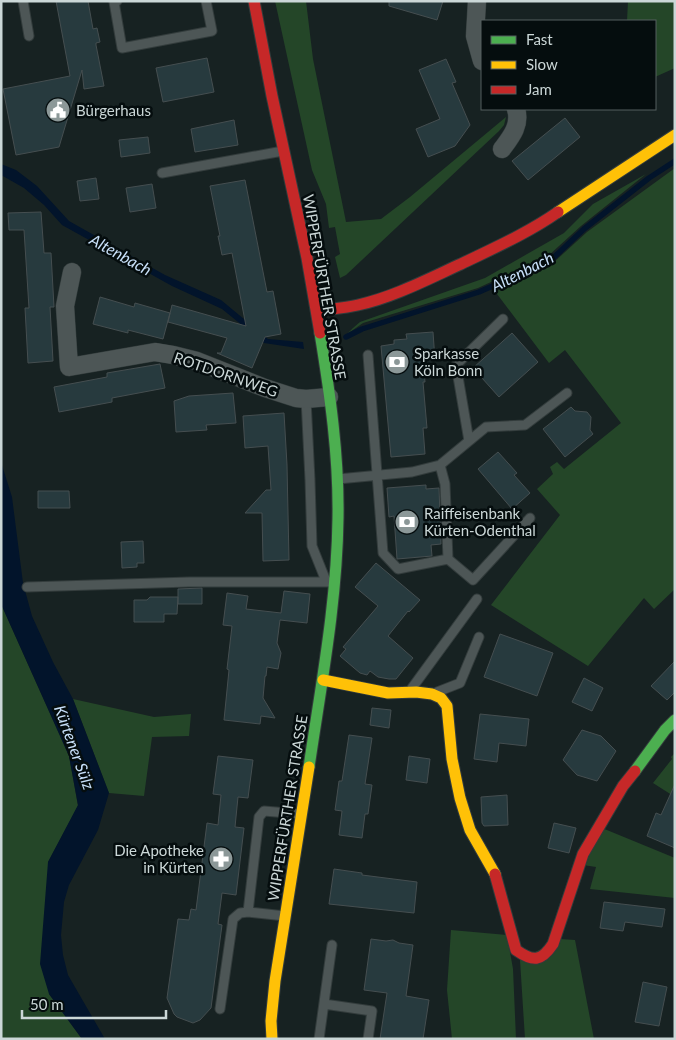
<svg xmlns="http://www.w3.org/2000/svg" width="676" height="1040" font-family="Lato,sans-serif">
<style>
.green{fill:#244628}
.water{fill:#02142b}
.lines{fill:none;stroke-linecap:round;stroke-linejoin:round}
.stream{stroke:#02142b;stroke-width:5.5}
.building{fill:#273a3e;stroke:#454e50}
.lane-casing{stroke:#333c3c;stroke-width:11}
.street-casing{stroke:#333c3c;stroke-width:19}
.fast-casing{stroke:#333c3c;stroke-width:13}
.slow-casing{stroke:#333c3c;stroke-width:13}
.jam-casing{stroke:#333c3c;stroke-width:13}
.lane{stroke:#4d5656;stroke-width:9}
.street{stroke:#4d5656;stroke-width:18}
.fast{stroke:#4caf50;stroke-width:11}
.slow{stroke:#ffc107;stroke-width:11}
.jam{stroke:#c62828;stroke-width:11}
.labels{text-anchor:middle;dominant-baseline:central;stroke-width:5;stroke-linejoin:round;paint-order:stroke}
.poi-label{font-size:15px;fill:#cbd7d7;stroke:#050d0e;text-anchor:start}
.street-label{font-size:15px;fill:#cbd7d7;stroke:#050d0e}
.water-label{font-size:16px;font-style:italic;fill:#c8e0f9;stroke:#050d0e}
</style>
<rect width="100%" height="100%" fill="#172222"/>
<path class="green" d="M275 1H306L313 59 346 222 381 219 410 197 506 117 504 125 499 131 346 275 340 278 335 257 340 254 335 227 329 228 326 204 312 170Z
M628 1H675V68L655 77V21H627Z
M675 168V589L654 609 644 598 588 666 491 605 560 515 537 489 553 474 550 467 557 462 564 469 621 423 565 350 549 363 494 290 553 263 587 232Z
M646 174 581 226 548 256 478 288 363 323 347 334 353 328 360 322 485 278 564 233 593 204Z
M1 604 69 756 78 806 48 862 49 994 82 1039H1Z
M73 699 154 717 191 714 189 736 152 737 144 796 109 793Z
M675 753V797L653 783 672 759 671 757Z
M602 828 675 858V898L590 889 596 867 583 865Z
M451 930 507 935 513 969 516 1039H452L447 990Z
M560 939 575 940 594 1039H525L520 960Z"/>
<path class="water" d="M1 164 16 170 37 186 69 221 165 275 221 300 268 339 303 342 304 349 264 343 222 309 172 286 62 225 44 205 24 188 1 175Z
M1 462 12 497 23 583 32 616 53 662 73 699 109 793 98 830 69 885 64 902 61 935 63 955 68 975 105 1039H82L49 994 40 964 48 862 78 805 69 756 1 604Z"/>
<g class="lines">
<path class="stream" d="M346 337 362 329 479 292 551 260 584 229 649 178 675 161"/>
</g>
<path class="building" d="M56 1H88L93 29 97 28 100 42 96 43V45L104 86 84 89 82 70 59 147 16 155 3 89 70 76Z
M389 1H443L437 20 389 6Z
M207 58 214 92 163 102 156 68Z
M446 59 456 82 452 83 470 125 455 146 428 157 416 129 440 119 419 70Z
M565 118 580 137 528 180 512 161Z
M234 120 238 145 195 152 191 129Z
M148 137 150 153 121 157 119 140Z
M96 178 99 199 80 201 77 181Z
M245 180 267 292 273 291 281 334 265 337 252 368 217 353H221L227 338 168 322 172 305 246 326 232 253 222 255 218 236H220L210 186Z
M152 184 156 208 130 212 126 188Z
M41 212 44 253H51L54 307H50L53 361 28 363 25 308H29L24 230H9L8 213Z
M100 297 134 307 135 303 170 313 163 339 128 330V333L93 324Z
M433 332 435 360 423 361 425 382H423L427 428H423L425 454 391 457 381 346 394 344V340L407 339 406 334Z
M512 333 538 362 499 397 473 368Z
M160 364 165 388 112 398V402L59 412 54 387 107 377V373Z
M233 393 236 423 206 425 207 430 176 432 174 401 189 396Z
M571 407 575 411 587 412 591 417 590 430 593 434 565 457 543 429Z
M284 413 287 465 289 560 263 561 262 513H245L266 490H271L268 446 245 448 243 416Z
M498 452 517 473 514 475 530 493 512 509 478 469Z
M426 485V489L439 488 441 544 431 545 432 556 397 559 394 516 389 517 387 488Z
M38 491H69L70 508H38Z
M143 541 144 563H137V567L122 568 121 542Z
M376 563 420 600 409 612 408 611 388 636 413 658 396 679H389L378 677 370 671 367 675 360 673 340 656 346 649 343 647 378 606 355 587Z
M202 588V604H178V589Z
M284 591 310 594 307 623 280 620 277 643 281 653 278 669 267 667 266 676H265L263 698 275 718 261 716 260 724 224 720 229 670 227 669 232 626 223 625 227 593 248 596 246 609 281 613Z
M150 597H178L177 614H164V622H134V600H147Z
M500 634 553 653 537 696 484 677Z
M675 661V692L667 700 651 686Z
M584 678 603 688 592 711 572 702Z
M372 708 391 710 389 728 370 725Z
M480 714 529 719 526 746 499 743 497 762 474 759Z
M582 730 601 736 616 751 597 781 577 775 563 760Z
M349 735 372 738 365 784 372 785 368 814H365L362 838 339 835 342 811 335 810 339 781H342Z
M218 756 253 760 248 798 238 797 235 827 244 828 236 895 222 893 218 924 222 925 211 1008 200 1020 193 1023 177 1017 174 1014 167 998 178 919 189 920 191 909 196 910 207 823 218 825 221 795 213 794Z
M409 756 430 759 427 783 406 780Z
M675 784V848L647 836 656 813 661 815Z
M507 795 508 825 484 826 482 823 481 797Z
M554 823 576 828 569 853 548 848Z
M334 869 362 873V875L417 882 414 913 329 904Z
M604 902 665 909 662 927 625 922 623 931 600 928Z
M371 939 386 941 393 940 399 943 413 945 406 996 429 1000 423 1039H380L387 993 364 990Z
M643 982 667 987 659 1026 635 1022Z"/>
<g class="lines">
<defs>
<path id="lane" d="M23 1 29 36
M117 1 114 2 122 48 212 31 206 1
M162 173 283 151
M368 355 383 553 398 569 448 559 473 580 530 518
M306 399 310 480 312 546 326 581
M469 441 456 365 503 319
M440 465 445 484 448 559
M338 479 412 472 440 465 486 427 525 425 567 393
M27 587 189 582H334
M412 688 477 599
M437 692 460 683 479 637
M248 912 259 817 264 811 300 814
M324 1004 372 1011 368 1039
M220 1009 233 919 240 913 248 912 285 916
M319 1039 332 945"/>
<path id="street" d="M477 1 475 36 482 61
M502 149C511 137 521 125 516 109
M72 272 65 306 69 367 155 352 173 355 197 361 265 388 296 398 306 399 329 397"/>
<path id="fast" d="M309 767C321 685 337 602 338 518 339 456 330 394 320 333
M635 771 665 730 675 720"/>
<path id="slow" d="M558 212 675 135
M323 680 388 693 416 692 432 694 441 698 447 706 452 759 460 798 470 830 495 874
M272 1039 271 1021 275 981 309 767"/>
<path id="jam" d="M254 1 272 96 307 258 320 333
M317 311C331 309 345 308 358 305 394 297 428 279 461 264 494 248 528 233 558 212
M495 874 516 950C533 962 541 962 553 944L583 854 623 786 635 771"/>
</defs>
<use href="#lane" class="lane-casing"/>
<use href="#street" class="street-casing"/>
<use href="#fast" class="fast-casing"/>
<use href="#slow" class="slow-casing"/>
<use href="#jam" class="jam-casing"/>
<use href="#lane" class="lane"/>
<use href="#street" class="street"/>
<use href="#fast" class="fast"/>
<use href="#slow" class="slow"/>
<use href="#jam" class="jam"/>
</g>
<defs>
<symbol id="civic-disc" viewBox="-11 -11 22 22"><circle r="9.5" fill="#8c9898" stroke="#050d0e"/><path d="M-.6-6.5H3V-4.5H.6V-3L4-1V1h2V6H-6V1h2V-1L-.6-3ZM-1.2 2.5V6h2.4V2.5Z" fill="#fff"/></symbol>
<symbol id="bank-disc" viewBox="-11 -11 22 22"><circle r="9.5" fill="#8c9898" stroke="#050d0e"/><path d="M-6-4H6V4H-6ZM0-2.3a2.3 2.3 0 1 0 0 4.6a2.3 2.3 0 1 0 0-4.6Z" fill="#fff"/></symbol>
<symbol id="pharmacy-disc" viewBox="-11 -11 22 22"><circle r="9.5" fill="#8c9898" stroke="#050d0e"/><path d="M-2-6h4v4h4v4h-4v4h-4v-4h-4v-4h4Z" fill="#fff"/></symbol>
</defs>
<g fill-rule="evenodd">
<use href="#civic-disc" x="44" y="96" width="28" height="28"/>
<use href="#bank-disc" x="383" y="348" width="28" height="28"/>
<use href="#bank-disc" x="393" y="508" width="28" height="28"/>
<use href="#pharmacy-disc" x="207" y="845" width="28" height="28"/>
</g>
<g class="labels">
<g class="poi-label">
<text x="76" y="110">Bürgerhaus</text>
<text x="414" y="353">Sparkasse<tspan x="414" dy="17">Köln Bonn</tspan></text>
<text x="424" y="513">Raiffeisenbank<tspan x="424" dy="17">Kürten-Odenthal</tspan></text>
<text x="204" y="850" text-anchor="end">Die Apotheke<tspan x="204" dy="17">in Kürten</tspan></text>
</g>
<g class="street-label">
<text transform="translate(325 287) rotate(80)">WIPPERFÜRTHER STRASSE</text>
<text transform="translate(226 374) rotate(19)">ROTDORNWEG</text>
<text transform="translate(287 808) rotate(-81)">WIPPERFÜRTHER STRASSE</text>
</g>
<g class="water-label">
<text transform="translate(121 254) rotate(29)">Altenbach</text>
<text transform="translate(522 271) rotate(-27)">Altenbach</text>
<text transform="translate(75 747) rotate(70)">Kürtener Sülz</text>
</g>
</g>
<rect width="676" height="1040" fill="none" stroke="#cbd7d7" stroke-width="5"/>
<rect x="481" y="20" width="175" height="90" fill="#050d0e" stroke="#545e5e"/>
<rect x="491" y="36" width="25" height="8" fill="#4caf50" stroke="#545e5e"/>
<text x="526" y="45" font-size="15" fill="#cbd7d7">Fast</text>
<rect x="491" y="61" width="25" height="8" fill="#ffc107" stroke="#545e5e"/>
<text x="526" y="70" font-size="15" fill="#cbd7d7">Slow</text>
<rect x="491" y="86" width="25" height="8" fill="#c62828" stroke="#545e5e"/>
<text x="526" y="95" font-size="15" fill="#cbd7d7">Jam</text>
<path d="M22 1010v8h144v-8" fill="none" stroke="#cbd7d7" stroke-width="2.5"/>
<text x="30" y="1010" font-size="15" fill="#cbd7d7" stroke="#050d0e" stroke-width="4" paint-order="stroke">50 m</text>
</svg>
